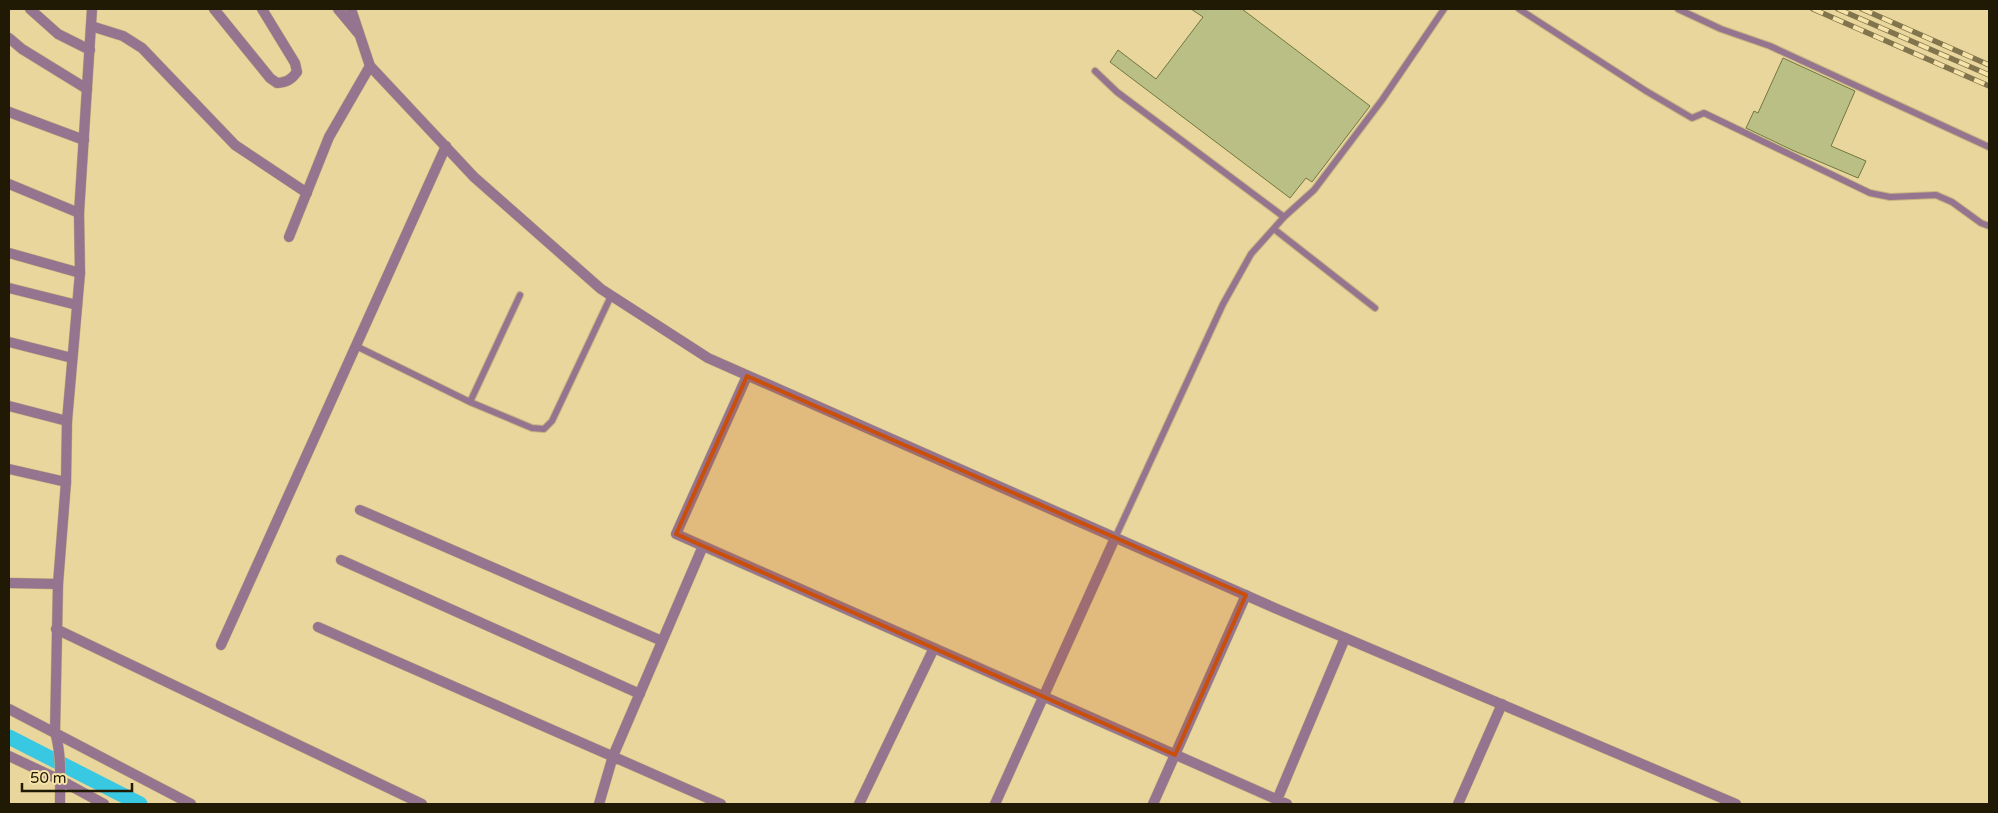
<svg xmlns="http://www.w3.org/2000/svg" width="1998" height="813" font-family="'Varela Round',sans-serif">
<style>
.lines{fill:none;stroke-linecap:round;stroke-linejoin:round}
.canal{stroke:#38c8e2;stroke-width:15}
.building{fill:#bac085;stroke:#72763f}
.service-casing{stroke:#c4b480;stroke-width:8}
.minor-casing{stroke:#c4b480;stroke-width:11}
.tertiary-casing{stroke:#c4b480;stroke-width:11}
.service{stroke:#94748e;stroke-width:6}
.minor{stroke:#94748e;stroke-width:10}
.tertiary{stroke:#94748e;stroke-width:10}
.rail-casing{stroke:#82754e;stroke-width:5.5}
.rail{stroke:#f6e3a8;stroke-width:4;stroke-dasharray:11;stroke-linecap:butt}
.marked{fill:#ca4f0b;fill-opacity:0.2;stroke:#ca4f0b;stroke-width:4;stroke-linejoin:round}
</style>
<rect width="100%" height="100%" fill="#e8d69c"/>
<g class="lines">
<path class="canal" d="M9 737 140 804"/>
</g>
<path class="building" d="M1191 9H1242L1370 106 1312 182 1306 178 1290 198 1110 62 1118 50 1156 79 1203 17Z
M1783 58 1855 91 1831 146 1866 161 1858 178 1792 150 1746 128 1754 111 1758 113Z"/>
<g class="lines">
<defs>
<path id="service" d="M1519 9 1646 91 1692 118 1704 113 1870 193 1890 197 1936 195 1952 202 1981 223 1989 226
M1678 9 1721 29 1770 46 1989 147
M1095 71 1117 92 1284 217
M1274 229 1375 308
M356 346 470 402 532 428 544 429 552 421 611 296
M470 402 520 295
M1115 538 1223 304 1251 254 1284 217 1314 190 1382 100 1444 9"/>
<path id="minor" d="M30 9 58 34 90 50
M214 9 270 78 277 83C287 82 291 80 297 72L295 63 262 9
M338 9 358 33
M91 26 123 36 142 48 235 145 307 193
M9 38 22 49 87 89
M9 112 84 140
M9 184 79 213
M289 237 329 137 370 66
M9 253 80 273
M9 288 77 305
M9 342 72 358
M747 376 676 534 1287 804
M9 406 67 421
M9 469 66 482
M360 510 662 641
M341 560 640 694
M9 583 58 584
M318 627 721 804
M56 629 422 804
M221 645 446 146
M9 756 60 780 104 804
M1277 800 1345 638
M599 804 613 756 703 546
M859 804 934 648
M995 804 1115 538
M1153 804 1246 595
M1458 804 1502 704"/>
<path id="tertiary" d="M351 9 370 66 474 177 601 289 708 358 1277 609 1736 804
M9 709 191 804
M60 804C60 780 62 756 55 732L58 584 66 482 67 421 80 273 79 213 92 9"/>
</defs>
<use href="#service" class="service-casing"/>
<use href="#minor" class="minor-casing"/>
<use href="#tertiary" class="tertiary-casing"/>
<use href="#service" class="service"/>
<use href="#minor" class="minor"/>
<use href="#tertiary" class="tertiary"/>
<defs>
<path id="rail" d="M1813 9 1989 86
M1838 9 1989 75
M1862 9 1989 65"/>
</defs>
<use href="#rail" class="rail-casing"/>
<use href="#rail" class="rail"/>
</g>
<path class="marked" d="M747 376 1246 595 1175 755 676 534Z"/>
<rect width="1998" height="813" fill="none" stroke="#201903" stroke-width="20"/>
<path d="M22 783v8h110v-8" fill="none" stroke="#201903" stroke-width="2.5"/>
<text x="30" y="783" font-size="15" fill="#201903" stroke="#f6e3a8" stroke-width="4" paint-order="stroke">50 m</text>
</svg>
